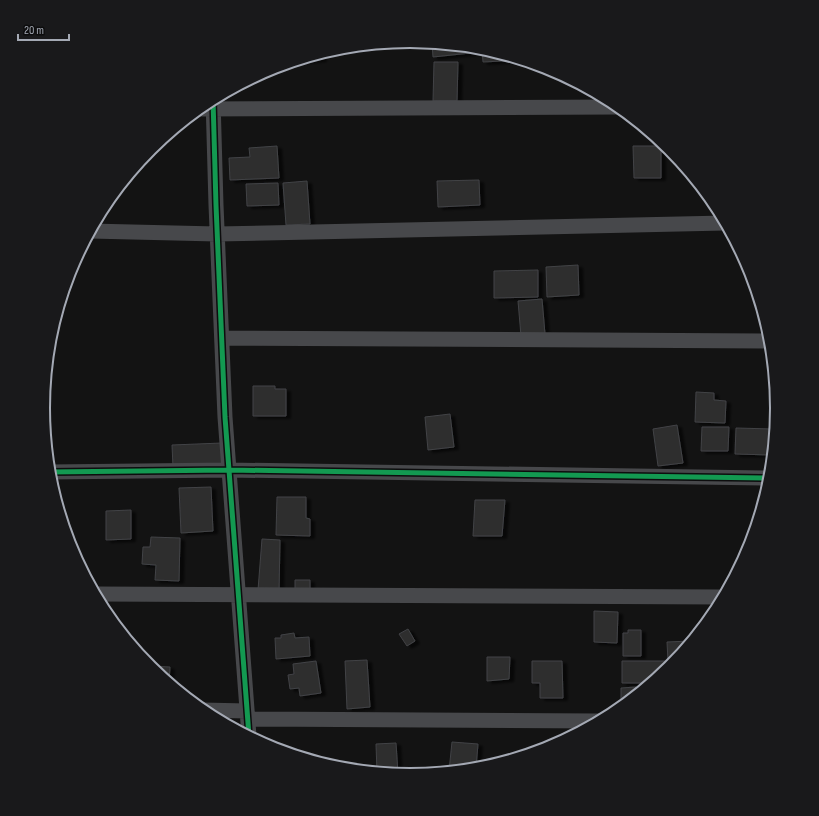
<svg xmlns="http://www.w3.org/2000/svg" width="819" height="816" font-family="'Sofia Sans Condensed',sans-serif">
<style>
.building{fill:#2d2d2e;stroke:#424346;filter:url(#shadow)}
.lines{fill:none;stroke-linecap:round;stroke-linejoin:round}
.street{stroke:#47484b;stroke-width:15}
.cycleway-casing{stroke:#0d0d0e;stroke-width:8}
.cycleway{stroke:#139951;stroke-width:5}
.rim{fill:none;stroke:#a4a9b4;stroke-width:2}
</style>
<defs>
<filter id="shadow"><feDropShadow dx="4.5" dy="2.5" stdDeviation="1" flood-color="#0009"/></filter>
</defs>
<rect width="100%" height="100%" fill="#131313"/>
<path class="building" d="M432 43 480 48V52L433 57Z
M482 48 521 60 483 62Z
M322 53V59L301 61V59Z
M434 62H458L457 101H433Z
M277 146 279 178 230 180 229 158 250 157 249 148Z
M633 146H661V178H634Z
M479 180 480 205 438 207 437 181Z
M307 181 310 224 286 225 283 183Z
M278 183 279 205 247 206 246 184Z
M578 265 579 295 547 297 546 267Z
M538 270V297L494 298V271Z
M542 299 545 334 521 336 518 301Z
M253 386H275V389H286V416H253Z
M696 392 714 393V400L726 401 725 423 695 422Z
M450 414 454 447 428 450 425 417Z
M677 425 683 463 658 466 653 429Z
M702 427H729L728 451H701Z
M736 428 772 429 771 455 735 454Z
M222 443 223 465 173 467 172 445Z
M211 487 213 531 181 533 179 488Z
M277 497H306V518L310 519V536L276 535Z
M475 500H505L502 536H473Z
M131 510V539L106 540V511Z
M151 537 180 538 179 581 155 580 156 565 142 564 143 547H150Z
M262 539 280 540 279 592 258 590Z
M295 580H310V593H295Z
M594 611 618 612 617 643 594 642Z
M408 629 415 641 407 646 399 634Z
M628 630H641V656H623V633H628Z
M294 633 295 638 309 637 310 656 276 659 275 638H281V635Z
M691 641 675 661H668L667 642Z
M487 657H510L509 679 487 681Z
M367 660 370 707 347 709 345 661Z
M316 661 321 693 300 696 299 688 290 689 288 675 294 674 293 664Z
M532 661H562L563 698H540V683H532Z
M622 661H665V671L650 683H622Z
M148 666 170 667 169 683 150 667Z
M636 687V695L621 707V688Z
M452 742 478 744 476 768 449 771Z
M396 743 398 774 377 772 376 744Z"/>
<g class="lines">
<path class="street" d="M213 99 216 205 225 417 249 736
M198 109 618 107
M90 231 217 234 725 223
M222 338 770 341
M49 472 229 470 770 478
M95 594 723 597
M202 710 247 711
M248 719 599 721"/>
<defs>
<path id="cycleway" d="M213 99 216 205 225 417 249 736
M49 472 229 470 770 478"/>
</defs>
<use href="#cycleway" class="cycleway-casing"/>
<use href="#cycleway" class="cycleway"/>
</g>
<path d="M0 0H819V816H0ZM50 408a360 360 0 1 1 720 0a360 360 0 1 1-720 0Z" fill="#19191b" fill-rule="evenodd"/>
<path class="rim" d="M50 408a360 360 0 1 1 720 0a360 360 0 1 1-720 0Z"/>
<path d="M18 34v6h51v-6" fill="none" stroke="#a4a9b4" stroke-width="2"/>
<text x="24" y="34" font-size="12" fill="#a4a9b4" stroke="#0d0d0e" stroke-width="3" paint-order="stroke">20 m</text>
</svg>
